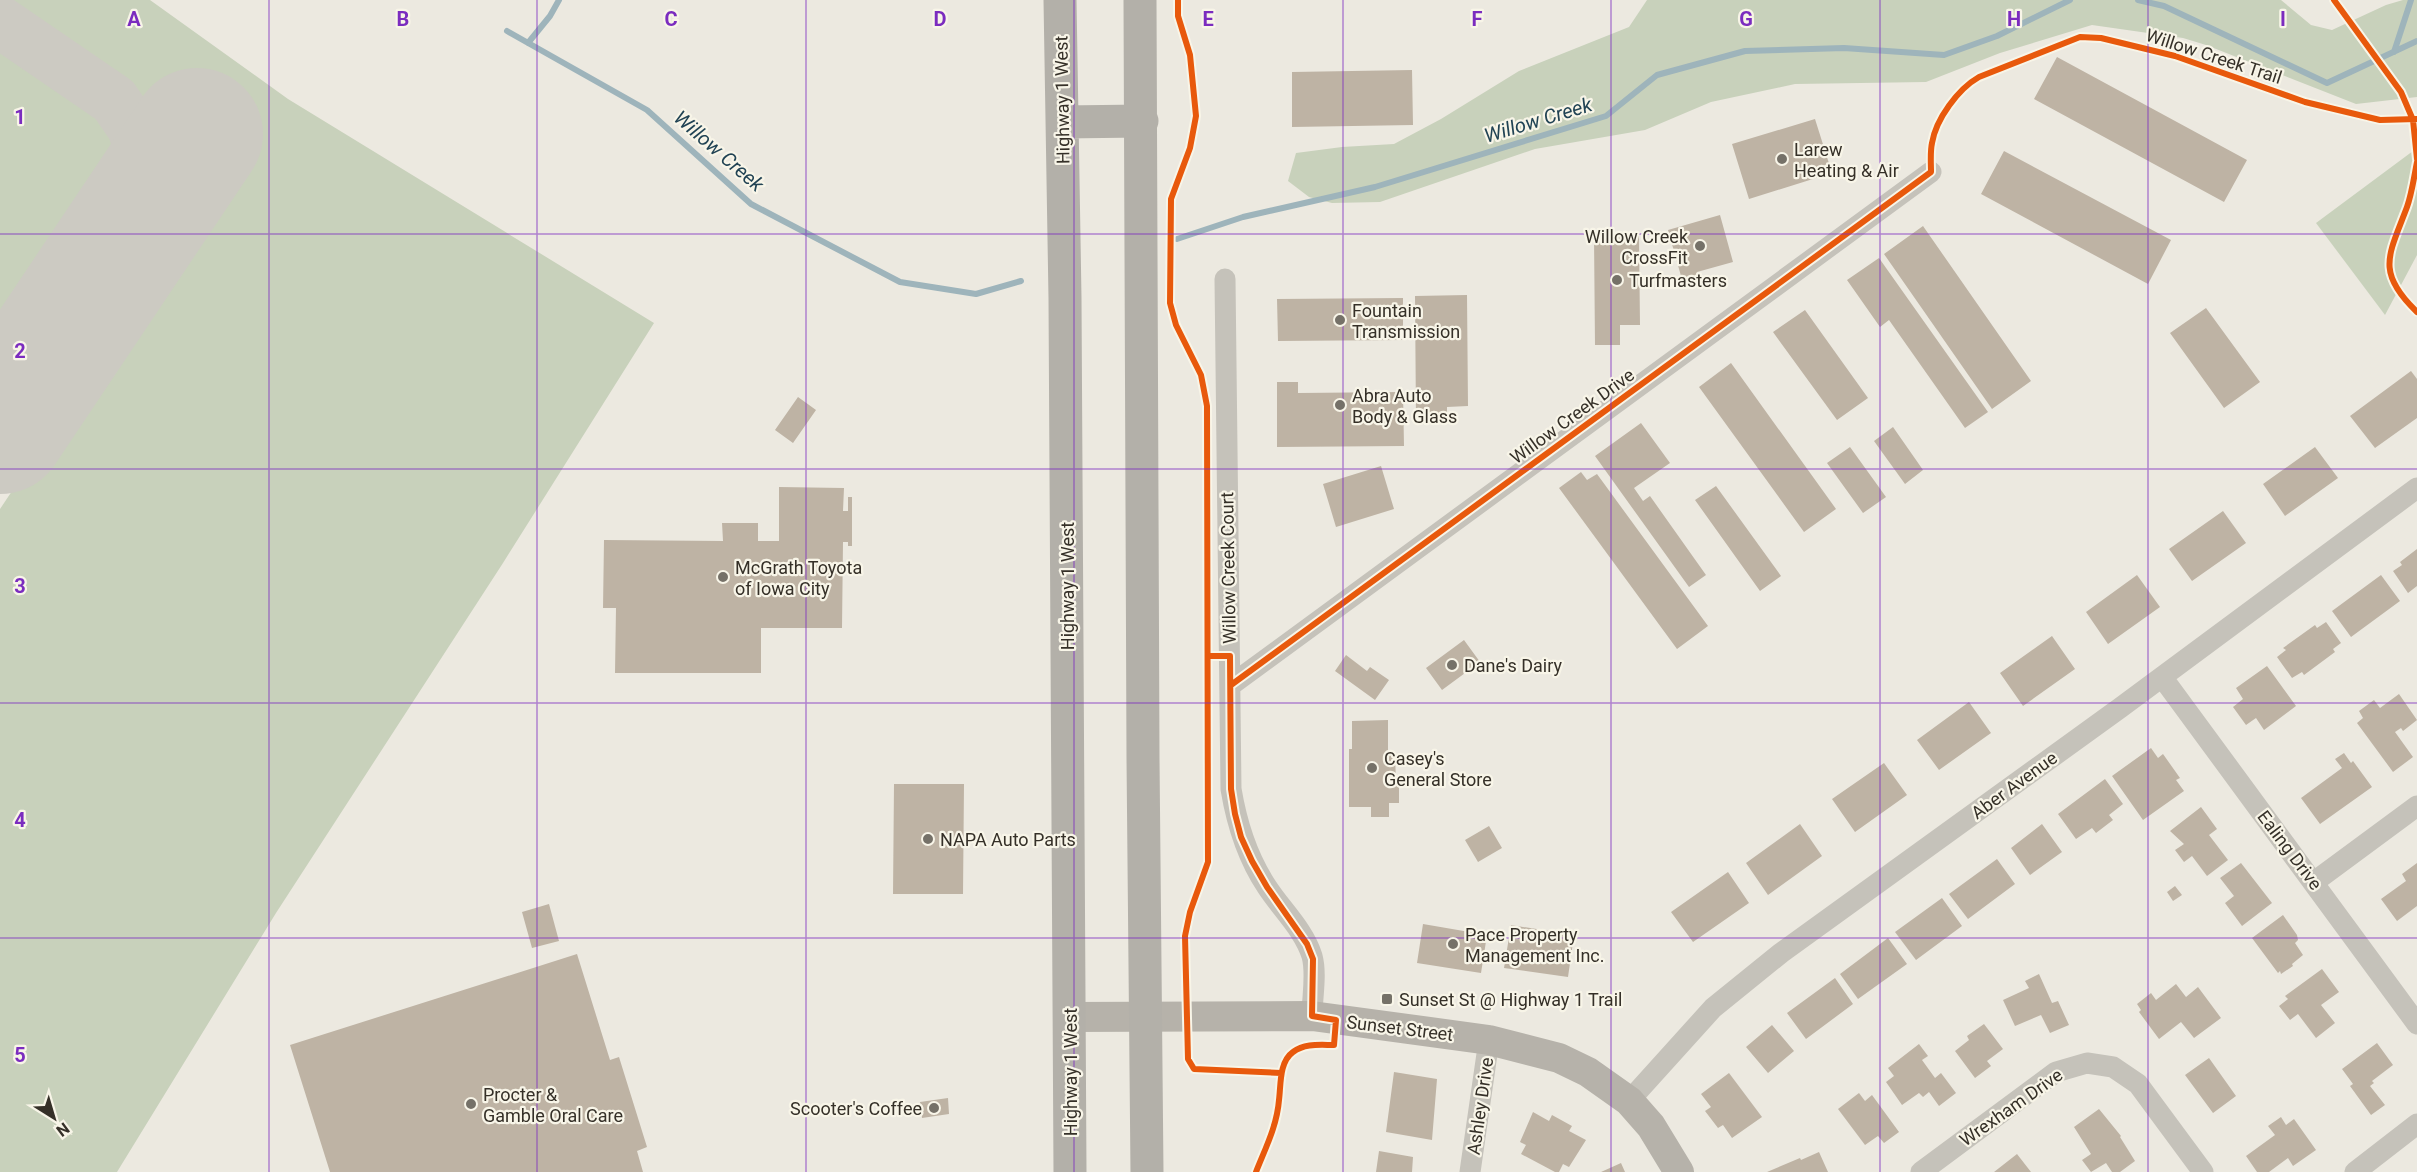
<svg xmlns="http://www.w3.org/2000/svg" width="2417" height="1172" font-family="Roboto,sans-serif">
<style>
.green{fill:#c8d1bb}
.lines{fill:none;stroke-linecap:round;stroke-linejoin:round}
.stream{stroke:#9eb4bb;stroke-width:6}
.taxiway{stroke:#cccac2;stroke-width:52}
.runway{stroke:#cccac2;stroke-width:132}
.building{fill:#beb3a4}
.street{stroke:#c5c2ba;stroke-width:21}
.secondary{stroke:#b6b2aa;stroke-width:30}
.primary{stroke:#b3b0a9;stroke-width:33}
.cycleway-casing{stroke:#f8f5e8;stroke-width:10}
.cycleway{stroke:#e8590c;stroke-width:6}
.grid{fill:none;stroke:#7b2cbf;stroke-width:1.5;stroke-opacity:0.55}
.poi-dot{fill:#757168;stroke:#f8f5e8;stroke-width:2}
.labels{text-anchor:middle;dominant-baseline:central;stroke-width:4.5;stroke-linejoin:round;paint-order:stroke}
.street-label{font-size:18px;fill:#353028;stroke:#f8f5e8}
.poi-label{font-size:18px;fill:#353028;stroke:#f8f5e8;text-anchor:start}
.water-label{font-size:20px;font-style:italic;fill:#214354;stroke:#f8f5e8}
.grid-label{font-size:20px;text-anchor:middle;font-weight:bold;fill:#7b2cbf;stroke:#f8f5e8;stroke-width:4.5;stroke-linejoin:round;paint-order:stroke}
</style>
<rect width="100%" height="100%" fill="#ece9e0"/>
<path class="green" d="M0 0H150L288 99 654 323 503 563 276 913 117 1172H0V509L234 159 0 2Z
M1647 0H2281L2311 25 2332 30 2386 5 2403 0H2417V97L2356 104 2206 45 2183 38 2092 25 2000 53 1926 82 1795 84 1711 102 1645 130 1535 149 1380 202 1332 203 1309 197 1288 181 1296 153 1342 147 1394 144 1441 119 1519 71 1629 27Z
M0 40 86 98V100L101 110 106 119 113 134 117 150 112 175 104 191 0 346Z
M2417 148V255L2385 315 2316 223Z"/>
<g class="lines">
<path class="stream" d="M2138 0 2164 6 2327 83 2417 41
M507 31 647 110 751 204 900 282 976 294 1021 281
M528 43 550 16 559 0
M2394 52 2411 0
M1177 239 1243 217 1375 187 1606 116 1657 75 1745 51 1844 48 1944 55 1997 36 2070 0"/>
<path class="taxiway" d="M0 22 114 100 132 126 158 192"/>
<path class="runway" d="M0 428 197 134"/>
</g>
<path class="building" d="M2057 57 2247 160 2224 202 2034 99Z
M1412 70 1413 125 1292 127V72Z
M1815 119 1832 173 1749 199 1732 144Z
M2004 151 2171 240 2148 284 1981 194Z
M1720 215 1733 262 1697 272 1699 279 1683 283 1668 230Z
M1923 226 2031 381 1992 409 1884 254Z
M1594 236H1639L1640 325H1620V345H1595Z
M1879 258 1988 412 1965 428 1889 320 1880 327 1847 280Z
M1467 295 1468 406 1447 407V419L1416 420 1415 296Z
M1403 298V340L1278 341 1277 299Z
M2206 308 2260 382 2224 408 2170 333Z
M1805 310 1868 398 1837 420 1773 332Z
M1731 363 1836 509 1804 532 1699 387Z
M2411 371 2417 379V418L2375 448 2350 416Z
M1277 382H1298V393L1403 392 1404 446 1277 447Z
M798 397 816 410 793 443 775 430Z
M1641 423 1670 463 1634 488 1643 501 1650 496 1706 575 1689 587 1595 456Z
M1893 427 1923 470 1905 484 1874 441Z
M1850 447 1886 497 1863 513 1827 463Z
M2315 447 2338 478 2285 516 2263 484Z
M1381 466 1394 509 1336 527 1323 484Z
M1581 472 1587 480 1597 474 1708 626 1677 649 1559 488Z
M1716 486 1781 576 1760 591 1695 500Z
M779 487 844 488 843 511H848V497H852V546H848V542H843L842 628H761V673H615L616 608H603L604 540 723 541 722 523H758V541H779Z
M2223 511 2246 543 2192 581 2169 549Z
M2417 549V586L2408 593 2393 571 2402 565 2400 562Z
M2137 575 2160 607 2108 644 2086 612Z
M2381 575 2400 601 2351 637 2332 611Z
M2326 622 2341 643 2333 649 2335 652 2304 675 2302 672 2292 678 2277 657 2286 650 2283 648 2315 625 2317 628Z
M2052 636 2075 669 2023 706 2000 673Z
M1464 640 1480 662 1442 690 1426 668Z
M1346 655 1367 671 1370 667 1389 680 1375 700 1335 671Z
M2267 666 2296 706 2264 730 2256 718 2246 725 2233 707 2243 699 2236 688Z
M2399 694 2417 720 2403 731 2401 728 2395 732 2413 757 2393 772 2357 723 2363 718 2359 711 2374 700 2380 708Z
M1969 702 1991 733 1939 770 1917 740Z
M1388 720V753H1395L1396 784H1399V803H1389V817H1371V807H1349V749H1352V721Z
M2151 748 2158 758 2163 754 2180 778 2176 780 2184 791 2143 820 2112 776Z
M2344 753 2351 763 2353 761 2372 787 2320 824 2301 798 2342 768 2335 759Z
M1884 763 1907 795 1855 832 1832 799Z
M2105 779 2123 804 2109 815 2113 820 2096 833 2092 828 2076 839 2058 814Z
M894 784H964L963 894H893Z
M2201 807 2217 829 2209 835 2228 860 2207 876 2192 856 2184 862 2175 850 2184 844 2170 831Z
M1800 824 1822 856 1768 895 1746 863Z
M2042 824 2062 852 2030 875 2011 848Z
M1489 826 1502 848 1478 862 1465 840Z
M1997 859 2015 884 1968 919 1949 894Z
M2241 863 2272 903 2242 926 2225 903 2234 896 2220 878Z
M2417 863V906L2397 921 2381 899 2406 881 2402 874Z
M1728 872 1749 903 1693 942 1671 912Z
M2175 886 2182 895 2173 901 2167 892Z
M1942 898 1962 926 1916 960 1895 932Z
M549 904 559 941 532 948 522 912Z
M2283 915 2297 935 2298 940 2295 943 2303 955 2292 964 2293 966 2281 974 2280 971 2278 973 2252 938Z
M1423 924 1487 935 1481 973 1417 963Z
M1511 925 1574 935 1568 977 1504 968Z
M1888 938 1907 964 1858 999 1840 974Z
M577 954 610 1060 619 1057 647 1147 637 1151 643 1172H330L290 1045Z
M2322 969 2339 992 2321 1005 2335 1023 2316 1038 2298 1014 2290 1020 2279 1006 2288 999 2285 996Z
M2039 974 2052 1003 2058 1001 2069 1025 2050 1033 2041 1015 2015 1026 2003 1000 2029 988 2025 981Z
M1835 978 1853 1004 1806 1039 1787 1013Z
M2176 984 2186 997 2198 987 2221 1018 2194 1038 2181 1022 2159 1039 2139 1012 2141 1010 2137 1004 2151 993 2156 1000Z
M1984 1024 2003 1049 1987 1061 1991 1066 1975 1078 1955 1051 1969 1040 1967 1036Z
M1772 1025 1794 1051 1768 1073 1746 1047Z
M2377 1043 2393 1065 2372 1081 2374 1083 2370 1086 2385 1105 2371 1115 2350 1086 2353 1084 2342 1069Z
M1919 1044 1928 1056 1922 1060 1935 1078 1941 1073 1956 1093 1939 1106 1929 1092 1923 1097 1919 1093 1902 1105 1886 1082 1894 1076 1888 1068Z
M2209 1058 2236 1096 2213 1113 2185 1075Z
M1394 1072 1437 1079 1432 1140 1386 1132Z
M1729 1073 1762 1117 1732 1138 1723 1125 1718 1128 1705 1111 1711 1107 1701 1094Z
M1859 1093 1865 1101 1872 1095 1899 1132 1884 1143 1878 1136 1865 1145 1838 1109Z
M948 1098 949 1114 922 1118 920 1102Z
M2099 1109 2121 1136 2120 1137 2135 1161 2120 1172H2112L2106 1163 2091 1172 2082 1160 2091 1154 2074 1127Z
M1533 1112 1549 1121 1552 1115 1572 1126 1569 1131 1586 1140 1569 1167 1563 1164 1559 1172H1555L1521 1154 1526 1145 1520 1142Z
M2281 1117 2286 1125 2294 1119 2316 1150 2293 1166 2288 1158 2269 1172H2257L2246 1156 2275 1135 2268 1126Z
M1379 1151 1413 1157 1412 1172H1376Z
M1819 1152 1828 1172H1767L1800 1158 1801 1160Z
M2017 1154 2031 1172H1994Z
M1621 1163 1625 1172H1601Z"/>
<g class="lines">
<path class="street" d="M1225 279 1231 789C1237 825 1247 857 1267 887 1282 910 1304 930 1312 956 1317 974 1312 998 1312 1016
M2162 677 2417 1024
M1231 685 1931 172
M2314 882 2417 806
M1629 1101 1713 1008 1781 953 2120 708 2417 488
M1470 1172 1489 1040
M1921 1172 2056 1072 2087 1063 2113 1067 2138 1084 2203 1172
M2355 1172 2417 1124"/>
<path class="secondary" d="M1070 1017 1312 1016 1489 1040 1559 1058 1588 1072 1629 1101 1651 1126 1679 1172"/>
<path class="primary" d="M1060 0 1065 298 1070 1172
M1140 0 1143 758 1147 1172
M1063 122 1142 121"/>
<defs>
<path id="cycleway" d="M1178 0V16L1190 55 1196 116 1190 148 1171 199 1170 303 1176 325 1201 375 1207 406 1208 862 1190 912 1185 936 1188 1059 1194 1069 1281 1073
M2334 0 2401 92 2413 120 2417 159
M2417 162C2414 177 2412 193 2407 207 2389 255 2375 272 2417 312
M1209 656H1230L1231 789 1235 814 1241 837 1252 861 1267 887 1307 944 1313 959 1312 1016 1336 1020 1334 1045C1320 1045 1305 1043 1293 1052 1279 1062 1281 1085 1279 1100 1277 1126 1265 1149 1256 1172
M1231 685 1931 172C1931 162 1930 152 1932 143 1936 119 1958 89 1979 77L2080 37 2101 38 2175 56 2305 102 2380 120 2417 119"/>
</defs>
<use href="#cycleway" class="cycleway-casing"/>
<use href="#cycleway" class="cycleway"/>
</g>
<path class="grid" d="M269 0V1172M537 0V1172M806 0V1172M1074 0V1172M1343 0V1172M1611 0V1172M1880 0V1172M2148 0V1172M0 234H2417M0 469H2417M0 703H2417M0 938H2417"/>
<g class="poi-dot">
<circle cx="1782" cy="159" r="6"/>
<circle cx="1700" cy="246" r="6"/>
<circle cx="1617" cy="280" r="6"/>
<circle cx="1340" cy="320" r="6"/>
<circle cx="1340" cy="405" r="6"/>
<circle cx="723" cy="577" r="6"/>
<circle cx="1452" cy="665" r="6"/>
<circle cx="1372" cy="768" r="6"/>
<circle cx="928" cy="839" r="6"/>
<circle cx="1453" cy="944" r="6"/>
<rect x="1381" y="993" width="12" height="12" rx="3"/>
<circle cx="471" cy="1104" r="6"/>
<circle cx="934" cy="1108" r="6"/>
</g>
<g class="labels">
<g class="street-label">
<text transform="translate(2214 56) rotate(18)">Willow Creek Trail</text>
<text transform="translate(1062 100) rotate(-91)">Highway 1 West</text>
<text transform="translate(1572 416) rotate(-36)">Willow Creek Drive</text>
<text transform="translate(1228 568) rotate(-91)">Willow Creek Court</text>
<text transform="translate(1067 586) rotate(-90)">Highway 1 West</text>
<text transform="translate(2014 785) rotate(-36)">Aber Avenue</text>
<text transform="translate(2290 850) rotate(53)">Ealing Drive</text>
<text transform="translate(1400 1028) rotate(7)">Sunset Street</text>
<text transform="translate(1070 1072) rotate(-90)">Highway 1 West</text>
<text transform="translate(1480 1106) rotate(-82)">Ashley Drive</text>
<text transform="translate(2011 1107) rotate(-35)">Wrexham Drive</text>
</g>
<g class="poi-label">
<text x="1794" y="149">Larew<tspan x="1794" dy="21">Heating &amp; Air</tspan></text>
<text x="1688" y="236" text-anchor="end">Willow Creek<tspan x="1688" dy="21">CrossFit</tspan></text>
<text x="1629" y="280">Turfmasters</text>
<text x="1352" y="310">Fountain<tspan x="1352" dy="21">Transmission</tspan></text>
<text x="1352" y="395">Abra Auto<tspan x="1352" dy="21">Body &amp; Glass</tspan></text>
<text x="735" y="567">McGrath Toyota<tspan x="735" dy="21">of Iowa City</tspan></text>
<text x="1464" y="665">Dane's Dairy</text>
<text x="1384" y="758">Casey's<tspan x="1384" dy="21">General Store</tspan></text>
<text x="940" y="839">NAPA Auto Parts</text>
<text x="1465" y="934">Pace Property<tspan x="1465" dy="21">Management Inc.</tspan></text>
<text x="1399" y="999">Sunset St @ Highway 1 Trail</text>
<text x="483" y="1094">Procter &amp;<tspan x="483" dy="21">Gamble Oral Care</tspan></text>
<text x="922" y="1108" text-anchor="end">Scooter's Coffee</text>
</g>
<g class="water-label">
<text transform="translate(1538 120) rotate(-17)">Willow Creek</text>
<text transform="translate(719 151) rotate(41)">Willow Creek</text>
</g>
</g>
<g class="grid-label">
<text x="134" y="26">A</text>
<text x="403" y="26">B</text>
<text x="671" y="26">C</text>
<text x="940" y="26">D</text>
<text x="1208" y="26">E</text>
<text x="1477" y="26">F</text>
<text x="1746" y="26">G</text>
<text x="2014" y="26">H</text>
<text x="2283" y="26">I</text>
<text x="20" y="124">1</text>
<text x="20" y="358">2</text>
<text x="20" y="593">3</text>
<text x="20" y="827">4</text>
<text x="20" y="1062">5</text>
</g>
<g transform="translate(54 1118) rotate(143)" stroke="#f8f5e8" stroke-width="4.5" paint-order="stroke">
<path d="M0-4.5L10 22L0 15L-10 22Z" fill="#353028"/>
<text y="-9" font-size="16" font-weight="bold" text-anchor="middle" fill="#353028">N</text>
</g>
</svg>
